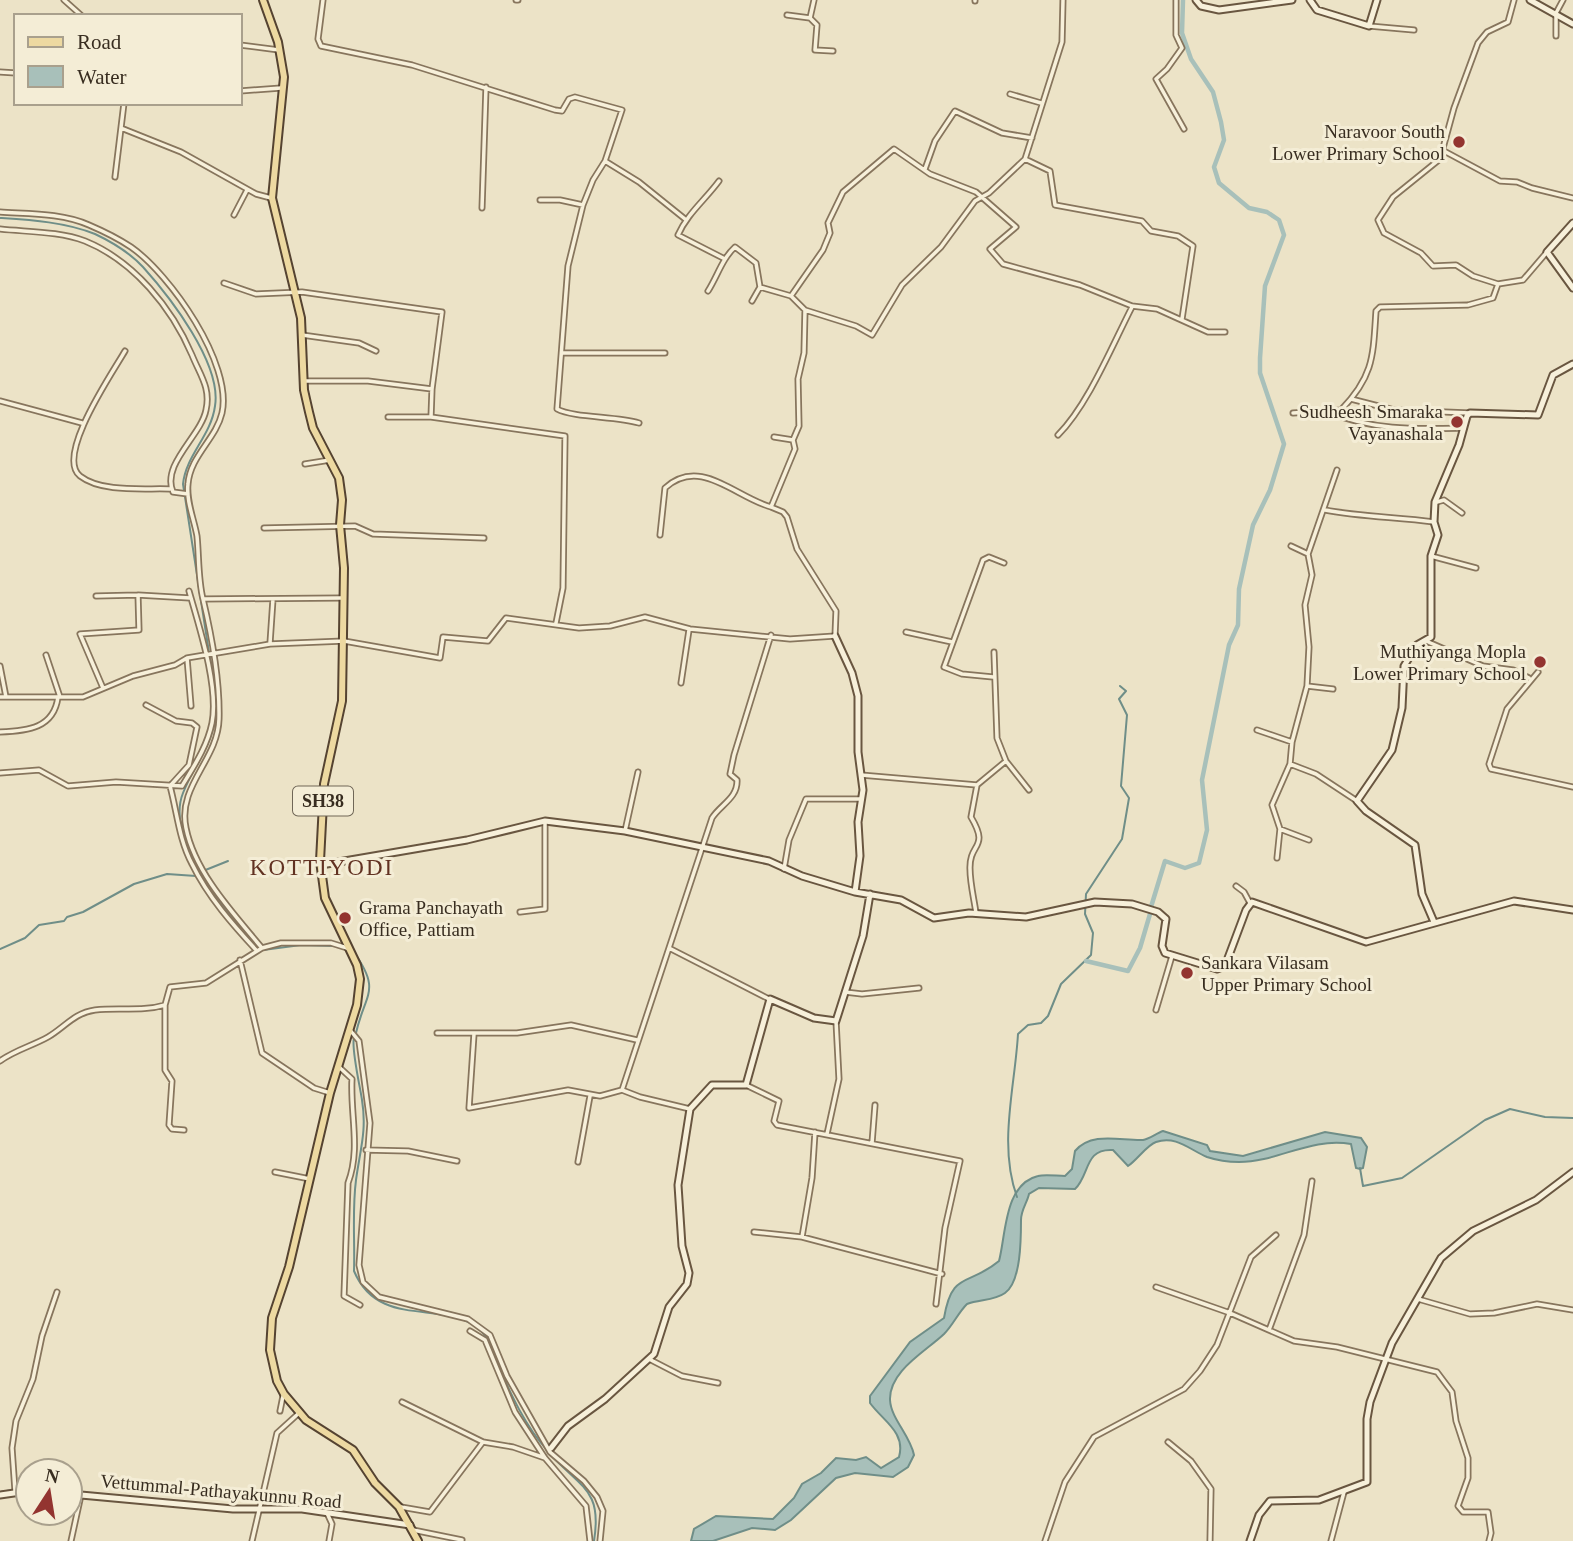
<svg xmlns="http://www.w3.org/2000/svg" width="1573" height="1541" font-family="'Times New Roman',serif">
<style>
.water{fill:#a8c0ba;stroke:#6f8e88;stroke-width:2}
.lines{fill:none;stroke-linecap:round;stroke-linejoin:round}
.stream{stroke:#6f8e88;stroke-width:2}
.canal{stroke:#a8c0ba;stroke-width:4.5}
.street-casing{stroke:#87755d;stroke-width:7}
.secondary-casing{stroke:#695640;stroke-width:9}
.primary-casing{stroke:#554331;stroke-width:10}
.street{stroke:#f7f0da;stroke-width:3.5}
.secondary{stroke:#f7f0da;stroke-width:5}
.primary{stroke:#edd9a1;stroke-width:6}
.poi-dot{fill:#933430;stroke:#f4edd6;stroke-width:2.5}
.labels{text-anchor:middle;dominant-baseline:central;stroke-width:6;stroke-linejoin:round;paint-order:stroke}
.shield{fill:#f4edd6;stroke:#706757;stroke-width:2}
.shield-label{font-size:18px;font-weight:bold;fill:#382d20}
.poi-label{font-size:19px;fill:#382d20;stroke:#f4edd6;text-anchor:end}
.street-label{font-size:19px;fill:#382d20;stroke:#f4edd6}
.quarter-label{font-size:23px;letter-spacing:2px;fill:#623222;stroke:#f4edd6}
</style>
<rect width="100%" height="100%" fill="#ece3c7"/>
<path class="water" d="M1163 1131 1207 1145 1210 1151 1243 1156 1325 1132 1361 1138 1367 1147 1363 1168 1360 1169 1356 1168 1351 1144C1310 1137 1278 1162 1239 1162 1229 1162 1216 1160 1207 1157 1190 1150 1176 1135 1156 1142 1147 1145 1137 1160 1128 1166L1113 1150C1084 1148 1090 1175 1075 1189L1039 1188 1029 1194C1027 1203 1021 1210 1021 1220 1021 1239 1021 1282 1005 1293 994 1301 979 1299 967 1304 958 1313 953 1325 944 1334 925 1352 889 1371 890 1400 891 1419 910 1435 914 1455L908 1467 893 1477 855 1473 836 1478 791 1520 775 1530 752 1528 713 1541H691L694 1529 716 1516 773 1519 794 1498 802 1484 821 1473 836 1458 856 1460 866 1457 881 1468 899 1457C906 1432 883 1421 870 1403V1396L910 1342 944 1318C952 1270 968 1287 999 1261 1006 1235 1004 1184 1038 1176 1045 1174 1057 1176 1065 1176L1072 1169 1075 1151C1092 1131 1121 1141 1143 1140 1149 1139 1157 1133 1163 1131Z"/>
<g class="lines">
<path class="stream" d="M0 218C31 220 65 222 95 234 112 242 130 253 143 267 170 297 222 364 215 406 211 436 186 455 183 484L212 672
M215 698C218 743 198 755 183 793 164 840 229 916 258 947
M198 873 228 861
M0 949 25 938 39 925 64 921 67 917 83 912 134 884 167 874 196 876
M263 950 301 945 335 946
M353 951C382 991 365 993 356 1033
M354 1038C351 1048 360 1086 362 1100 367 1131 360 1150 356 1180 352 1210 355 1241 354 1271 378 1328 439 1301 475 1326 491 1337 491 1350 499 1367 511 1395 526 1427 547 1450
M1360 1168 1363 1186 1402 1178 1485 1120 1510 1109 1545 1117 1573 1118
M1017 1197C998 1145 1015 1087 1018 1034L1028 1025 1041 1023 1048 1016 1061 984 1091 955 1093 933 1085 914 1086 894 1122 839 1129 798 1121 786 1127 715 1119 699 1126 691 1120 686
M552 1456C583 1489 602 1491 594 1541
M0 1492 13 1490"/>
<path class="canal" d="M1151 907 1165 861 1185 868 1199 863 1207 830 1202 780 1229 645 1238 625 1239 589 1253 525 1270 490 1284 444 1260 373V358L1265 286 1284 235 1279 220 1267 212 1249 208 1219 183 1214 167 1224 140 1221 122 1213 92 1191 59 1182 33 1183 0
M1086 961 1128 971 1140 948 1150 914"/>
<defs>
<path id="street" d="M64 0 82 16
M323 0 318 39 321 46 412 65 555 110 562 111 569 99 575 97 622 110 605 161 593 180 583 205 568 266 557 409C574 418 616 416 639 423
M516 0H518
M1176 0V35L1182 48 1167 69 1156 79 1184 129
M975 1V0
M787 15 810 18 817 25 815 50 833 51
M810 18 814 0
M1369 26 1414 30
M1556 36V13L1563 0
M240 45 279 50
M0 72 16 73
M240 91 281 88
M1010 94 1041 103
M121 128 181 152 256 194 271 198
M1444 151 1500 181 1517 182 1532 188 1573 198
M1025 159 1050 171 1055 205 1142 221 1151 231 1178 236 1193 246 1182 319
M605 161 639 182 685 219
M925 169 935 141 955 111 1002 133 1032 138
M115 177 124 103
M719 181C705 200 687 214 678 235L723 258
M540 200H560L583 205
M482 208 486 87
M0 212C29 214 62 213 89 225 103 231 119 239 131 247 170 274 233 364 222 413 216 439 190 456 188 484 186 501 194 519 197 536 199 556 198 579 203 599 212 637 220 680 219 719 218 760 177 786 186 828 195 873 234 914 262 948
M234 215 247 190
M0 229C27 232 59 231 85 241 134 261 172 308 192 355 200 375 211 388 206 410 201 436 161 464 173 492L188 494
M224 283 256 294 302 292 442 312 432 389 431 417
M1498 284 1523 280 1547 252
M760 287 791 296
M708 291C718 275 722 259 735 247L756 263 760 287 752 301
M805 310 856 326 872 335 902 285 941 247 975 201 989 193 1025 159 1062 42 1063 0
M302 335 359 343 376 351
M125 351C113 372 55 456 80 476 102 493 144 488 170 489
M563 353H665
M305 381H368L432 389
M1351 399 1394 410 1470 413
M0 401 82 423
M1329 412C1373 431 1417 429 1464 428
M1293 413 1341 410C1374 376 1373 356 1376 311L1380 307 1468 305 1493 298 1498 284 1473 276 1456 265 1433 266 1421 253 1384 233 1378 220 1393 197 1440 159 1454 108 1478 43 1487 32 1508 22 1514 0
M388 417H431L565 436 563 588 556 623
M1058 435C1088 405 1112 346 1132 307
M774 437 793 440
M305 464 330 460
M1437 502 1444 500 1462 513
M1325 510C1362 517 1397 517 1434 522
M264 528 355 526 373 534 484 538
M660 535 665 488C700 456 735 497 771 507
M1291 546 1308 554
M1431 556 1476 568
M96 596 138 595
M203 599 341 598
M906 632 952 642
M1426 641 1483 666 1513 670 1529 678
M270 643 273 599
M994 652 997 738 1006 761 1029 790
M46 655 60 697
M187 658 191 706
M0 666 6 697
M1538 672 1507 709 1489 764 1491 769 1573 787
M993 677 962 674 944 667 983 560 989 557 1004 563
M681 683 689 630
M1307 686 1333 689
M103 688 80 634 139 630 138 595 190 598
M0 697H83L133 676 175 665 187 658 270 644 344 641 440 658 443 637 488 641 506 618 579 628 610 626 645 617 690 629 790 639 835 636 836 611 797 549 787 517 783 512 771 507 795 449 793 440 799 426 798 379 804 353 805 310 791 296 823 250 830 233 828 223 843 192 894 149 930 174 976 192 1016 227 990 249 1003 264 1080 285 1132 306 1157 309 1208 332H1225
M146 705 176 721 192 723 197 727 189 765 170 786C177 812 179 840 192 864 208 897 233 925 257 951
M1257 730 1292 742
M0 732C28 731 54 728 58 697
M1290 764 1316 774 1357 801
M0 773 39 770 68 786 116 782 182 786C194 766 207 747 212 723 219 687 199 626 189 591
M861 775 977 785
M1280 829 1309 840
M625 831 638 772
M1277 858 1280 829 1272 805 1290 764 1292 742 1307 686 1309 647 1305 605 1312 575 1308 554 1337 470
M784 869 789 840 806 799H861
M1236 886 1244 892 1250 903
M520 912 545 909V821
M976 913C974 899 970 883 970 869 969 842 990 849 971 817L977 785 1006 761
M669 948 769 999
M240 960 262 1053 314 1088 330 1093
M845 992 862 994 919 988
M165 1005V1070L172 1081 169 1125 172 1129 184 1130
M1156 1010 1172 956
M350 1030 359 1041 370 1123 359 1265 363 1282 379 1297 468 1319 490 1335 507 1376 550 1452 584 1481 597 1497 603 1511 600 1541
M437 1033H517L571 1025 637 1040
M474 1034 469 1108 568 1090 600 1096 622 1090 640 1097 690 1109
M0 1061C15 1050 32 1046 48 1037 65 1027 74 1013 95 1010 119 1007 142 1012 165 1005L170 987 206 983 262 948 281 943H331L347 948
M338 1066 352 1079C350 1114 361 1149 348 1183L344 1296 360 1305
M746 1085 779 1101 774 1121 777 1125 960 1161 945 1228 936 1304
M622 1090 712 818C720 805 738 798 737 780L730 774 734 755 771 635
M827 1134 839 1079 836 1021
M872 1143 875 1105
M366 1150 408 1151 457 1161
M578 1162 590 1096
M275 1172 310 1179
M754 1232 802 1237 942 1274
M802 1237 812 1178 815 1132
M1156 1287 1230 1313 1294 1341 1337 1347 1437 1372 1452 1392 1456 1421 1468 1458V1478L1458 1506 1463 1512H1488L1491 1533 1489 1541
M1418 1299 1470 1314 1494 1313 1537 1304 1573 1310
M1269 1330 1304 1235 1312 1181
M649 1359 682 1376 718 1383
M402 1402 483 1442
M280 1411 283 1396
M1168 1442 1191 1461 1211 1489 1210 1541
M545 1458 586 1506 590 1541
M15 1491 12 1448 16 1421 33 1379 42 1336 57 1292
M401 1507 430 1512 483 1442 513 1447 545 1458 515 1412 485 1340 470 1331
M327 1513 332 1524 329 1541
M413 1530 462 1540
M71 1541 81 1495
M252 1541 277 1433 299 1413
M1045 1541 1065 1482 1094 1437 1184 1389 1200 1371 1217 1345 1251 1257 1276 1235
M1331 1541 1344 1492"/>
<path id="secondary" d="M1196 0 1201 6 1219 10 1292 0
M1310 0 1317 10 1369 26 1377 0
M1530 0 1573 24
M1573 223 1547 252 1573 288
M835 636 852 673 858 696V752L863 790 858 822 860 856 855 892
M321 865 467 840 545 821 625 831 769 861 802 876 855 892 901 900 934 918 969 913 1026 917 1095 902 1132 904 1158 912 1166 919 1162 946 1165 953 1217 969 1225 966 1246 910 1252 902 1366 942 1514 901 1573 910
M1434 922 1422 894 1415 845 1366 811 1357 801 1392 750 1402 708 1404 666 1417 645 1431 637V556L1438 535 1434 522 1435 502 1459 445 1467 416 1470 413 1538 415 1553 375 1573 364
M551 1448 568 1426 605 1399 654 1354 669 1307 687 1284 689 1273 682 1246 678 1185 690 1109 712 1085H746L770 999 814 1018 836 1021 863 936 870 894
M70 1494 233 1509H302L410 1525
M0 1495 28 1491
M1250 1541 1259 1515 1270 1501 1319 1500 1367 1482V1419L1370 1402 1392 1343 1441 1258 1473 1231 1536 1200 1573 1172"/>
<path id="primary" d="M263 0 278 42 284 77 272 198 301 318 304 390 309 412 313 428 339 478 342 500 340 525 344 568 342 701 324 784 320 861 325 898 357 965 360 979 357 1005 330 1093 289 1267 272 1318 270 1350 277 1381 284 1394 306 1420 353 1450 375 1483 399 1507 418 1541"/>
</defs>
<use href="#street" class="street-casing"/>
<use href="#secondary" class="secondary-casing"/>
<use href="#primary" class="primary-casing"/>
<use href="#street" class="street"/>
<use href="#secondary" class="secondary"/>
<use href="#primary" class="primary"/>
</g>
<g class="poi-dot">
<circle cx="1459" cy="142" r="7"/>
<circle cx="1457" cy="422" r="7"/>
<circle cx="1540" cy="662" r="7"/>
<circle cx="345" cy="918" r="7"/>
<circle cx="1187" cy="973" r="7"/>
</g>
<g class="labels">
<rect class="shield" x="293" y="786.5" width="60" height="29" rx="5"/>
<g class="shield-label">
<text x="323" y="801">SH38</text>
</g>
<g class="poi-label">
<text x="1445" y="131">Naravoor South<tspan x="1445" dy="22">Lower Primary School</tspan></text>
<text x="1443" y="411">Sudheesh Smaraka<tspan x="1443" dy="22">Vayanashala</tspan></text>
<text x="1526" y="651">Muthiyanga Mopla<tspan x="1526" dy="22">Lower Primary School</tspan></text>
<text x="359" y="907" text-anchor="start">Grama Panchayath<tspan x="359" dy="22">Office, Pattiam</tspan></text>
<text x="1201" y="962" text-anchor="start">Sankara Vilasam<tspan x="1201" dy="22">Upper Primary School</tspan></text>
</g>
<g class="street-label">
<text transform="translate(221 1491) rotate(5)">Vettummal-Pathayakunnu Road</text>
</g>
<g class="quarter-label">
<text x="322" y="867">KOTTIYODI</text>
</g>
</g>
<rect x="14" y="14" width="228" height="91" fill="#f4edd6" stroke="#a9a08d" stroke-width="2"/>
<rect x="28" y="37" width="35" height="10" fill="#edd9a1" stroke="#a9a08d" stroke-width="2"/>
<text x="77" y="49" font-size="21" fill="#382d20">Road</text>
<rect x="28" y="66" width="35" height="21" fill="#a8c0ba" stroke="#a9a08d" stroke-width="2"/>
<text x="77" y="84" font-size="21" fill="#382d20">Water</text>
<g transform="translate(49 1492) rotate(12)"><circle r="33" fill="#f4edd6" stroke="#a9a08d" stroke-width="2"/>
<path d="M0-5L12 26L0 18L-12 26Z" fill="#933430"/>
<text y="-10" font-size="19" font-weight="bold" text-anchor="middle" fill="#382d20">N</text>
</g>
</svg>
